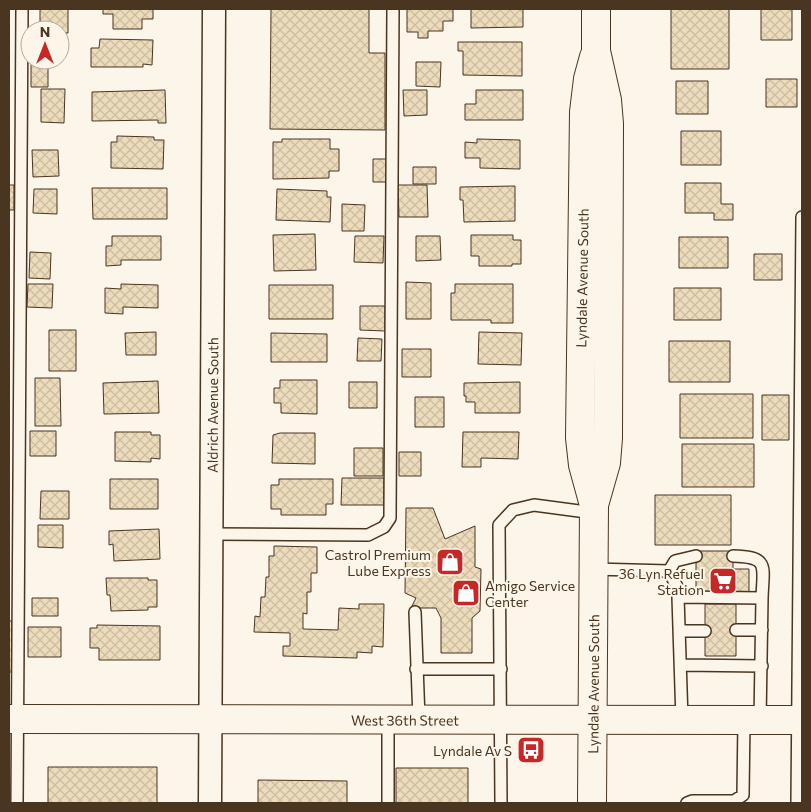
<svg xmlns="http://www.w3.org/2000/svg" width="811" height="812" font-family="Commissioner,sans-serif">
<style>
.building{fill:url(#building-cross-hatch);stroke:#4a3520}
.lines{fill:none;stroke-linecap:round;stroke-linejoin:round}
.lane-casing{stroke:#4a3520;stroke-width:14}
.street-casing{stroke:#4a3520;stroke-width:25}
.secondary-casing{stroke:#4a3520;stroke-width:30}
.lane{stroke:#fbf6e9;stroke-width:11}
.street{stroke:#fbf6e9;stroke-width:22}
.secondary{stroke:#fbf6e9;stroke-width:28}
.labels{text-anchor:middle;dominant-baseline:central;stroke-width:4;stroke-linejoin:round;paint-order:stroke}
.street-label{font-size:14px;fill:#4a3520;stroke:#fbf6e9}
.poi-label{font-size:14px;fill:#4a3520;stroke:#fbf6e9;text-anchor:end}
</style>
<defs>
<pattern id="building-cross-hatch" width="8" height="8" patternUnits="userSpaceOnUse" patternTransform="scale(1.25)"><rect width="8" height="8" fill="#ecdcbc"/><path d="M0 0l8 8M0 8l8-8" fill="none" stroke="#ccbda1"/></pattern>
</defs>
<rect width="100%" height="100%" fill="#fbf6e9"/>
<path class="building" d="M40 9H68V33H60V30H40Z
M103 9H153V19H142V29H113V14H103Z
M271 9H369V53H385V130L270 129Z
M407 9H453V21H443V31H428V38H418V32H407Z
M471 9H523V27L471 28Z
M671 9H729V69H671Z
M761 9H792V40H761Z
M100 39 153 40 152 65 143 64V67H91V48H99Z
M458 42H522V76L463 75V51H458Z
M31 62H48V87H31Z
M416 62H441L440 87 416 86Z
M766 79H797V107H766Z
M676 81H708V114H676Z
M41 89H65L64 123 41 122Z
M165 90 166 123H158V120L92 121V92Z
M403 90H427V115L404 116Z
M476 90H523V120H465V104H476Z
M681 131H721V165H681Z
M117 136 154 137V140H164L163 169 111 168V142H117Z
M282 139H330V149H339V171H329V178L273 179V142H282Z
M477 139 520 140V169L480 168V158H465V142L477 143Z
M32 150H58L59 176 33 177Z
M373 159H387V182H373Z
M413 167H436V184H413Z
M685 183H721V204H733V220H714V213H685Z
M9 185H14V210H9Z
M398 185H427L428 217H399Z
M515 186V221L464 222 463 200H460V187Z
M92 188H167V219H93Z
M34 189H57V214L33 213Z
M277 189 327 191V197H331L330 222 276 220Z
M342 204 365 205 364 231H342Z
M315 234 316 270 274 271 273 235Z
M471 235H513V240H521V264H512V266H479V256H471Z
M112 236H161V260H121V265L106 266V246H112Z
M355 236H384L383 263 354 262Z
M416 236H440L441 260 416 261Z
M679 237H728V268H679Z
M30 252 51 253 50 279 29 278Z
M754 254H782V280H754Z
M406 282 431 283V319H406Z
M28 284H53L52 308 27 307Z
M121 284 158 285V308L123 307V314L105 313V288L121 289Z
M455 284H513V323H491V320H451V293H455Z
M269 285H333V319H269Z
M674 288H721V320H674Z
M360 306H385V331L360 330Z
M49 330H76V371H49Z
M156 332V355H126L125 333Z
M479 332 522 333 521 365 478 364Z
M271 333 327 334V362H271Z
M358 338 382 339 381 361H357Z
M669 341H730V382H669Z
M402 349H431V377H402Z
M35 378H60L61 426H35Z
M280 380H317V414L281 413V403H274V388H280Z
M158 381 159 413 104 414 103 383Z
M349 382H377V408H349Z
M520 382V413H475V402H466V396H464V383Z
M680 394H753V438H680Z
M762 395H789V440H762Z
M415 397H444V427H415Z
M30 431H56V456H30Z
M115 432H151V435H160V459L151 458V462L115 461Z
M463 432H519L518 459 481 458V467H462Z
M280 433H315V464L272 463 273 435Z
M682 444H754V487H682Z
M354 448H383V476H354Z
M399 452H421V476H399Z
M342 478H384V505H341Z
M110 479H158V509H110Z
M279 479H333V504H326V515H281V509H271V485H279Z
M41 491H69V519H40Z
M655 495H731V545H655Z
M406 508H433L445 539 475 526V567L481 569 480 611 472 618V653H441V618L436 608H411L416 598 405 593Z
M38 525H63V548L38 547Z
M159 529 160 559 114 561 113 544 109 545V531Z
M274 546 317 547V573H311V592H307V614L303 613V629L338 630 339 608 359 609V604H384L383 647 372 646V653L357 652V658L283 656V646H290V633L254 632 255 616 260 617 261 597H265L266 577H269V556H274Z
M696 551H733V569H749V593H696Z
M106 578H148V580H157V607H148V610L111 611 110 595H107Z
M32 598H58V616H32Z
M705 604H736V656H705Z
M9 621H12V672H9Z
M97 625 160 626V660H99V648H90V628H97Z
M28 627H61V657H28Z
M48 767H157V803H48Z
M396 768H468V803H396Z
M258 780 347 781V803H258Z"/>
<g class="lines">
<defs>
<path id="lane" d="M211 534 368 535 384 527 390 518 393 9
M733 556C770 557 763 566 762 598
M594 569 669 571 678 589V597L682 720
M669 571 675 561 696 556
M678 597 762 598 760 720
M415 612 419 719
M736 630H762
M680 631H705
M681 665 762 666
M416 669H501
M17 803 22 9
M388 803V719
M501 803 499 525 513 510 534 505 594 513
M687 803 692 801H734L743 795 744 720
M797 803 802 217"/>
<g id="street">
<path id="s1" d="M210 803 214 9"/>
</g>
<g id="secondary">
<path d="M594 57 588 79 584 112 580 438 583 465 594 505"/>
<path id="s2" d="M9 719 802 720"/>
<path id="s3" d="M592 803 594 505 606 463 608 438 609 124 607 100 596 51V9"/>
</g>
</defs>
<use href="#lane" class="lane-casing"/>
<use href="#street" class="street-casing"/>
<use href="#secondary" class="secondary-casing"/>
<use href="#lane" class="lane"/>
<use href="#street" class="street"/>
<use href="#secondary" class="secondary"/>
</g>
<defs>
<symbol id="shop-square" viewBox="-11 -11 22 22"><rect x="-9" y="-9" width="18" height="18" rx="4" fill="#c62828" stroke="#fbf6e9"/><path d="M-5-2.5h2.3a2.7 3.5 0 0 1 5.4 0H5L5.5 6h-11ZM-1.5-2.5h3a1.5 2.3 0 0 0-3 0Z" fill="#fff"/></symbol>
<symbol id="supermarket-square" viewBox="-11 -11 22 22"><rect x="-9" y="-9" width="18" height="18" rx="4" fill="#c62828" stroke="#fbf6e9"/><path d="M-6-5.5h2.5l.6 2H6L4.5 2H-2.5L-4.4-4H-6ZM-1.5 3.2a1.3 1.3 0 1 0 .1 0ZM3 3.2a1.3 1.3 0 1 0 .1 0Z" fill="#fff"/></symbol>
<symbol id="bus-square" viewBox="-11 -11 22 22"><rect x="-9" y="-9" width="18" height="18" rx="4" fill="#c62828" stroke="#fbf6e9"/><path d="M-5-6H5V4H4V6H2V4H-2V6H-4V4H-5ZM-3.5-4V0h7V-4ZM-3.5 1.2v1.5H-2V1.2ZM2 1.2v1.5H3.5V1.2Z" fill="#fff"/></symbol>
</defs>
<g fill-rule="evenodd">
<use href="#shop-square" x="434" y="546" width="32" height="32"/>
<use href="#supermarket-square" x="707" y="565" width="32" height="32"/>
<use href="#shop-square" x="450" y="577" width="32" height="32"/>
<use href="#bus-square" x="515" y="734" width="32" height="32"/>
</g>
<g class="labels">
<g class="street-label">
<text transform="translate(582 278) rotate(-89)">Lyndale Avenue South</text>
<text stroke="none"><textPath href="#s1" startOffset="398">Aldrich Avenue South</textPath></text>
<text stroke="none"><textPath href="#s3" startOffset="119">Lyndale Avenue South</textPath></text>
<text stroke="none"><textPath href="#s2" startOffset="396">West 36th Street</textPath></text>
</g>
<g class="poi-label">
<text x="431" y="554">Castrol Premium<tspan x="431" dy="16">Lube Express</tspan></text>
<text x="704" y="573">36 Lyn Refuel<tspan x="704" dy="16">Station</tspan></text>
<text x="485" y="585" text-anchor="start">Amigo Service<tspan x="485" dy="16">Center</tspan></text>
<text x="512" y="750">Lyndale Av S</text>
</g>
</g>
<rect width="811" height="812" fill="none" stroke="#4a3520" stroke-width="20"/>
<g transform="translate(45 45)"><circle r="24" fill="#fbf6e9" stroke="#b4a999"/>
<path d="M0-4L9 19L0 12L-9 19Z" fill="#c62828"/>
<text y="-8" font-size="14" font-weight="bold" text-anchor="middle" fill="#4a3520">N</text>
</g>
</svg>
